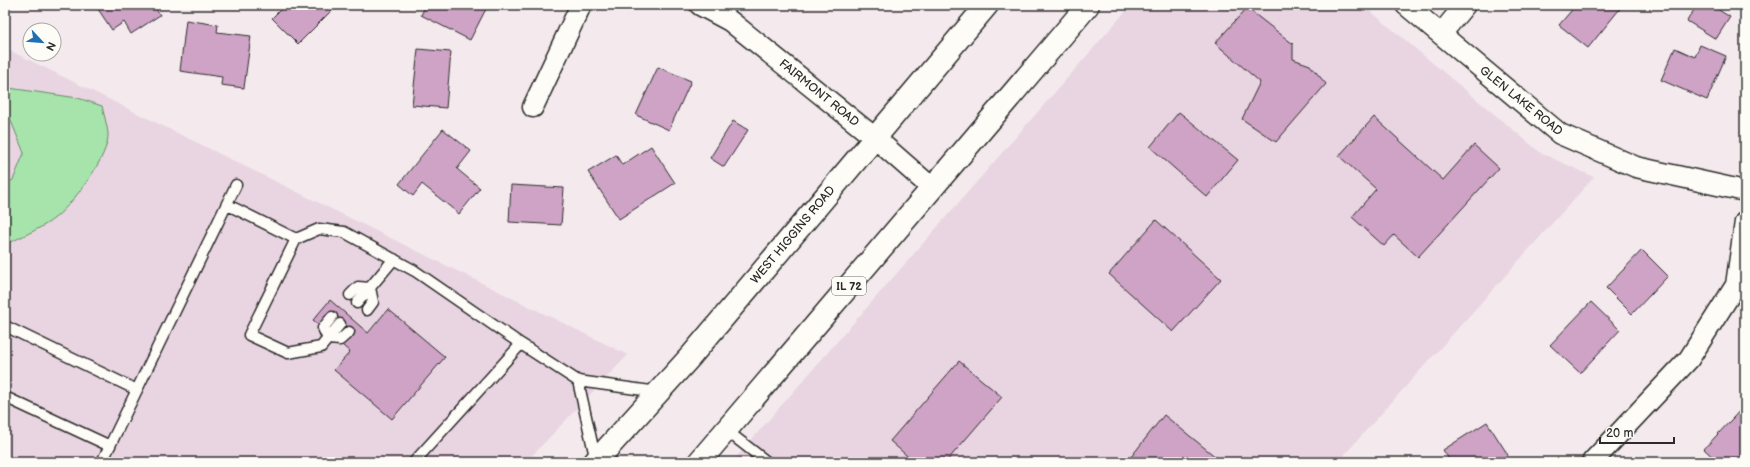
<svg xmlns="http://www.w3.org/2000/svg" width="1750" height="467" font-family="'Balsamiq Sans',sans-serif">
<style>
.built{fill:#e9d5e1}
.green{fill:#a6e4ab;stroke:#68886b}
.building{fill:#cea3c6;stroke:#2b2b2b}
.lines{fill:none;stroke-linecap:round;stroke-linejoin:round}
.lane-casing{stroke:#2b2b2b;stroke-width:13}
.street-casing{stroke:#2b2b2b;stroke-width:23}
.primary-casing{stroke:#2b2b2b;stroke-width:25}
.lane{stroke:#fdfcf7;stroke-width:10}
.street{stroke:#fdfcf7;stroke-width:20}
.primary{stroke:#fdfcf7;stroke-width:22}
.labels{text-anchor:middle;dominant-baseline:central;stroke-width:3;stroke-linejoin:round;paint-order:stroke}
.shield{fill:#fdfcf7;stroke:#6a6a68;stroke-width:1}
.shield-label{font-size:11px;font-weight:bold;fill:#2b2b2b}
.street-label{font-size:12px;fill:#2b2b2b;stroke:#fdfcf7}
</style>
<rect width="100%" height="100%" fill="#f4eaed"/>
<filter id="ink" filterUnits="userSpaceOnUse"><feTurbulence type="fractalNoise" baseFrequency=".025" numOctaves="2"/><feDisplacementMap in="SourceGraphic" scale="8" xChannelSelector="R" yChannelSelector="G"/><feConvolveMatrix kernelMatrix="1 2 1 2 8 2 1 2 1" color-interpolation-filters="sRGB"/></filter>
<g filter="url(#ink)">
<path class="built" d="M1131 5H1363L1541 153 1594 177 1338 462H732Z
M5 48 628 355 526 462H5Z"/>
<path class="green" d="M9 88 78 98 102 106C104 115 107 125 108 133 110 156 73 203 56 217 44 227 27 234 13 241L5 243V184L13 180 24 153 5 106V92Z"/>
<path class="building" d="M104 5H153L160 15 131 34 124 22 112 30 98 9Z
M285 5H329L333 9 298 44 272 18Z
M426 5H485L484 6 487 7 470 40 421 15Z
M1576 5H1623L1588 48 1559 25Z
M1697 5H1711L1730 17 1716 39 1687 21Z
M1247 8 1293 44V59L1310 65 1326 84 1276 142 1242 119 1260 82 1215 43Z
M186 20 218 25 217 32 251 36 244 88 221 85 222 77 180 71Z
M1700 45 1726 56 1707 100 1661 80 1675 48 1695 57Z
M418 49 451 52 446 108 412 105Z
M658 67 691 81 669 130 636 115Z
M1179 112 1238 160 1207 197 1150 147Z
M1374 117 1443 180 1474 145 1499 168 1418 257 1394 235 1384 246 1352 217 1376 189 1339 156Z
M733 121 748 130 724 167 710 158Z
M443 129 471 151 457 169 480 188 459 214 422 184 413 196 399 184Z
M651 146 675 183 619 219 588 172 616 155 622 165Z
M511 185 564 188 561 225 509 222Z
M1156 220 1221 279 1173 332 1109 274Z
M1642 250 1668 276 1632 314 1606 288Z
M330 300 368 333 388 309 445 357 392 419 334 370 350 352 313 320Z
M1591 302 1620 330 1580 373 1550 345Z
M959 361 1002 397 946 462H914L890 441Z
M1745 405V462H1718L1704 449Z
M1164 415 1222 462H1127Z
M1487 422 1508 455 1496 462H1451L1443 450Z"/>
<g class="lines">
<defs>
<path id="lane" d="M228 205 296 239
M350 295 358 287 370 288 373 302 367 310
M357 303 394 259
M332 317 323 328 328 339 340 340 349 332
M340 324 321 347 288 353 249 335 296 239 319 229 344 232 415 271 521 344 578 381 658 392
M5 326 137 390
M578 381 596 461
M5 397 110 446
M727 431 767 462
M102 462 236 185
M414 462 521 344"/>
<path id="street" d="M700 5 730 21 875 138 932 188
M1406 5 1560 134 1636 167 1745 191
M1441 34 1465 5
M533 107 581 5
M1592 462 1689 359 1736 285 1745 222"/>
<path id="primary" d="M595 462 691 356 987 5
M699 462 1088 5"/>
</defs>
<use href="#lane" class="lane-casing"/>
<use href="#street" class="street-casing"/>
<use href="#primary" class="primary-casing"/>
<use href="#lane" class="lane"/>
<use href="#street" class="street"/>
<use href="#primary" class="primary"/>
</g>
</g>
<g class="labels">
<rect class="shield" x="832" y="277" width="34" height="18" rx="3"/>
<g class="shield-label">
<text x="849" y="286">IL 72</text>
</g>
<g class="street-label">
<text transform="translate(819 93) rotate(39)">FAIRMONT ROAD</text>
<text transform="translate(1521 101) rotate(39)">GLEN LAKE ROAD</text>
<text transform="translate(793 235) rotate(-50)">WEST HIGGINS ROAD</text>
</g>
</g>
<rect width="1750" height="467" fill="none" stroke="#fdfcf7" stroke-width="20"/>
<rect x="10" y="10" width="1730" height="447" fill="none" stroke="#2b2b2b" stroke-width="1.5" filter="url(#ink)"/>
<g transform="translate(42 42) rotate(116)"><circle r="19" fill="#fdfcf7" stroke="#a9a8a5"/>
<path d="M0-3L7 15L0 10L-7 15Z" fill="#1f6fb2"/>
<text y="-6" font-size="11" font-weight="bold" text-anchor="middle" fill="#2b2b2b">N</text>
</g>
<path d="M1600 437v6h74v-6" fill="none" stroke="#2b2b2b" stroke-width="2"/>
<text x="1606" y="437" font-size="12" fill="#2b2b2b" stroke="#fdfcf7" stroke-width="3" paint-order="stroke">20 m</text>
</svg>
